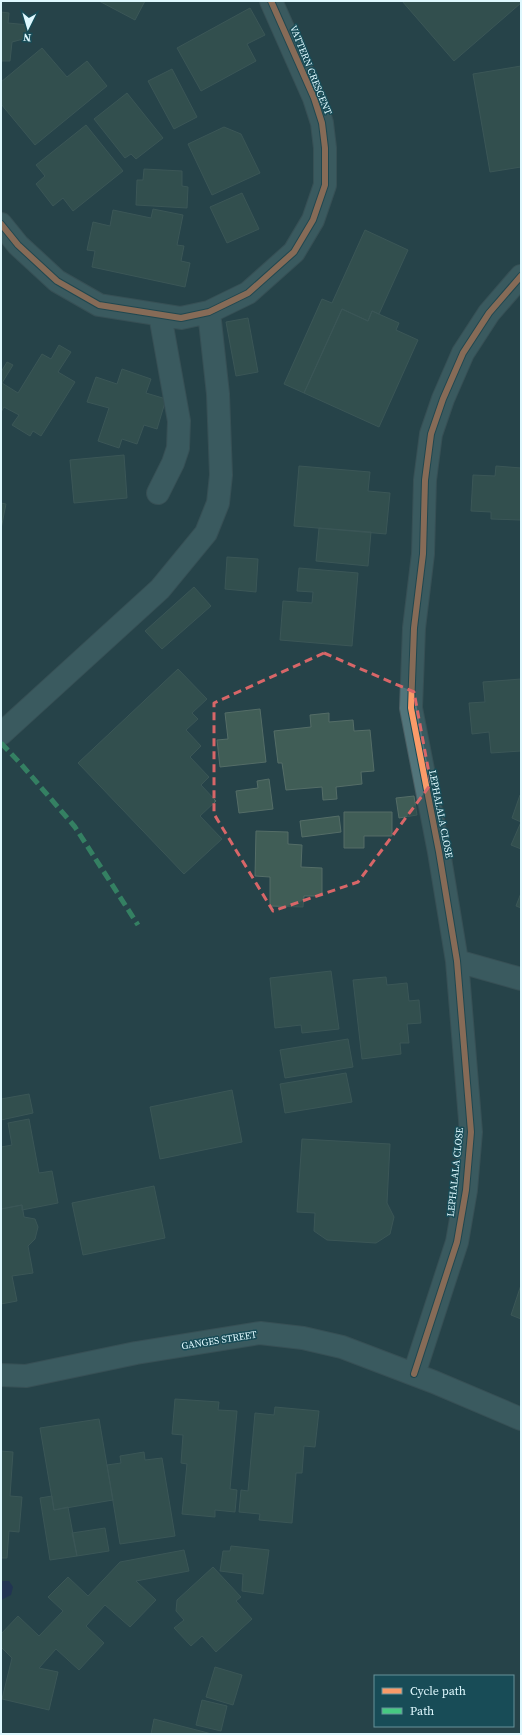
<svg xmlns="http://www.w3.org/2000/svg" width="522" height="1735" font-family="'Source Serif 4',serif">
<style>
.water{fill:#1d245f}
.building{fill:#405d56;stroke:#546d67}
.lines{fill:none;stroke-linecap:round;stroke-linejoin:round}
.minor-casing{stroke:#4b5f64;stroke-width:24}
.minor{stroke:#52757b;stroke-width:22}
.quiet{stroke:#46c982;stroke-width:5;stroke-dasharray:10 5;stroke-linecap:butt}
.cycleway-casing{stroke:#184c57;stroke-width:8}
.cycleway{stroke:#fa9b69;stroke-width:6}
.marked{fill:none;stroke:#d86668;stroke-width:3;stroke-dasharray:8 5;stroke-linejoin:round}
.labels{text-anchor:middle;dominant-baseline:central;stroke-width:3;stroke-linejoin:round;paint-order:stroke}
.street-label{font-size:10px;fill:#def8fe;stroke:#184c57}
</style>
<rect width="100%" height="100%" fill="#264349"/>
<path class="water" d="M1 1581H9L13 1587 11 1595 1 1600Z"/>
<path class="building" d="M99 1H145L135 20Z
M402 1H521V3L454 61Z
M250 8 265 35 247 44 256 61 201 91 177 48Z
M1 12 9 13 8 23 29 25 27 38 12 42 10 61H1Z
M42 48 67 77 87 61 107 86 35 145 1 104V82Z
M521 66V167L490 172 473 74Z
M172 69 197 117 174 129 148 81Z
M127 93 163 138 136 159 131 154 125 158 94 119Z
M86 125 123 171 73 211 63 198 53 206 36 184 45 176 36 165Z
M224 127 241 134 260 173 212 195 188 144Z
M144 169 182 171V186L188 187 187 208 136 205 137 180H143Z
M242 193 259 229 227 243 210 207Z
M153 209 183 215 177 245 184 246 181 261 190 263 185 287 92 267 95 251 87 250 93 222 110 226 113 210 151 218Z
M365 230 408 250 379 314 372 311 368 321 342 309 304 393 284 384 322 299 332 303Z
M342 309 368 321 372 311 399 323 396 330 418 340 379 427 304 393Z
M248 318 258 372 236 376 226 322Z
M59 345 71 352 58 372 75 382 41 436 33 431 30 436 12 425 19 415 4 407 1 412V372L7 362 13 365 2 383 18 393 42 354 51 359Z
M122 369 151 379 146 393 166 399 157 429 144 425 137 444 122 439 119 448 98 441 109 408 87 402 96 377 117 384Z
M124 455 127 498 74 503 70 460Z
M299 466 370 472 368 491 390 493 386 534 294 526Z
M496 466 521 468V520L491 519V512L471 511 473 475 495 476Z
M1 503 6 504 1 529Z
M319 528 371 532 368 566 316 561Z
M227 557 258 559 256 592 225 589Z
M299 568 358 573 352 646 280 640 283 601 312 603 313 592 297 591Z
M194 587 211 606 162 649 145 631Z
M178 669 207 699 192 713 198 719 186 730 201 746 190 757 209 777 201 785 216 801 200 816 222 839 184 874 78 763Z
M521 679V751L491 753 489 732 472 734 469 703 485 702 483 682Z
M260 709 266 762 220 767 217 740 228 739 225 713Z
M329 713V722L353 720 354 731 370 730 374 771 361 772 362 784 336 787 337 799 323 800 322 787 286 790 282 763H278L274 731 311 727 310 715Z
M269 779 273 809 239 813 236 791 258 788 257 781Z
M520 795 521 796V849L511 845 521 822 512 818Z
M414 796 417 815 399 818 396 798Z
M344 812H392V836H364V848H344Z
M339 816 341 832 302 837 300 821Z
M256 831 288 832V844L302 845 301 867 322 868V896H304L303 907 270 906V877L255 876Z
M521 893V908L516 906Z
M331 971 339 1029 302 1033 301 1025 275 1028 270 978Z
M386 977 387 985 407 983 409 1001 419 1000 421 1023 407 1024 409 1043H400L401 1054 362 1059 353 980Z
M348 1039 353 1067 285 1078 280 1050Z
M346 1073 352 1102 285 1113 280 1084Z
M232 1090 242 1142 160 1159 150 1107Z
M29 1094 33 1113 1 1120V1099Z
M29 1119 39 1173 52 1171 58 1203 22 1210V1205L1 1209V1147L12 1145 8 1123Z
M302 1139 390 1144 387 1203 394 1217 390 1234 376 1243 327 1240 314 1231 315 1213 297 1212Z
M154 1186 165 1238 83 1255 72 1203Z
M22 1205 24 1217 35 1219 38 1227 35 1239 28 1246 33 1273 12 1276 17 1301 1 1304V1209Z
M521 1285V1319L511 1315Z
M175 1399 219 1402 218 1410 237 1411 230 1489 237 1490 235 1512 215 1510V1517L182 1514 187 1464 181 1463 183 1435 172 1434Z
M275 1407 319 1411 315 1447 304 1446 302 1473H296L292 1523 259 1520 260 1514 239 1512 241 1490 248 1491 255 1413 274 1415Z
M99 1419 113 1500 54 1510 40 1428Z
M1 1451 13 1452 10 1496 22 1497 19 1532 9 1531 7 1558H1Z
M144 1452 145 1460 162 1458 175 1536 120 1544 107 1465 121 1463 120 1456Z
M52 1496 54 1510 68 1507 77 1556 50 1560 40 1498Z
M105 1528 109 1551 77 1556 72 1533Z
M231 1546 269 1550 263 1594 242 1591 243 1574 220 1571 223 1551H230Z
M184 1550 189 1571 136 1581 156 1600 130 1627 105 1605 86 1626 104 1643 79 1670 56 1649 39 1668 58 1672 49 1710 2 1699 12 1658 1 1647V1634L18 1616 39 1636 63 1611 48 1597 68 1577 88 1596 120 1562Z
M213 1567 241 1597 236 1601 252 1619 216 1652 202 1636 191 1646 174 1628 184 1620 176 1611 177 1600Z
M215 1667 242 1675 233 1705 206 1697Z
M202 1700 227 1706 221 1731 196 1725Z
M154 1719 212 1734H151Z"/>
<g class="lines">
<defs>
<path id="minor" d="M1 224 18 245 57 281 99 305 181 318 209 312 248 293 294 252 313 220 325 185V148L322 123 314 98 271 1
M158 493 173 463 178 448 179 421 160 315
M1 734 160 589 206 533 218 503 221 475 218 394 209 312
M457 961 521 979
M414 1374 457 1242 466 1190 471 1132 457 961 439 852 411 708 414 628 423 554 425 480 431 434 443 399 463 353 489 313 521 276
M1 1375 26 1376 136 1353 260 1333 303 1338 342 1347 434 1382 521 1419"/>
</defs>
<use href="#minor" class="minor-casing"/>
<use href="#minor" class="minor"/>
<path class="quiet" d="M1 743 21 764 75 827 138 925"/>
<defs>
<path id="cycleway" d="M1 224 18 245 57 281 99 305 181 318 209 312 248 293 294 252 313 220 325 185V148L322 123 314 98 271 1
M414 1374 457 1242 466 1190 471 1132 457 961 439 852 411 708 414 628 423 554 425 480 431 434 443 399 463 353 489 313 521 276"/>
</defs>
<use href="#cycleway" class="cycleway-casing"/>
<use href="#cycleway" class="cycleway"/>
</g>
<path d="M0 0H522V1735H0ZM324 653 414 692 431 784 358 882 273 911 214 814V703Z" fill="#264349" fill-opacity=".55" fill-rule="evenodd"/>
<path class="marked" d="M324 653 414 692 431 784 358 882 273 911 214 814V703Z"/>
<g class="labels">
<g class="street-label">
<text transform="translate(311 70) rotate(68)">VATTERN CRESCENT</text>
<text transform="translate(441 814) rotate(79)">LEPHALALA CLOSE</text>
<text transform="translate(455 1172) rotate(-84)">LEPHALALA CLOSE</text>
<text transform="translate(219 1340) rotate(-9)">GANGES STREET</text>
</g>
</g>
<rect width="522" height="1735" fill="none" stroke="#def8fe" stroke-width="4"/>
<rect x="374" y="1675" width="140" height="52" fill="#184c57" stroke="#67919a"/>
<rect x="382" y="1688" width="20" height="6" fill="#fa9b69" stroke="#67919a"/>
<text x="410" y="1695" font-size="12" fill="#def8fe">Cycle path</text>
<rect x="382" y="1708" width="20" height="6" fill="#46c982" stroke="#67919a"/>
<text x="410" y="1715" font-size="12" fill="#def8fe">Path</text>
<g transform="translate(28 28) rotate(185)" stroke="#184c57" stroke-width="3" paint-order="stroke">
<path d="M0-3L7 15L0 10L-7 15Z" fill="#def8fe"/>
<text y="-6" font-size="11" font-weight="bold" text-anchor="middle" fill="#def8fe">N</text>
</g>
</svg>
